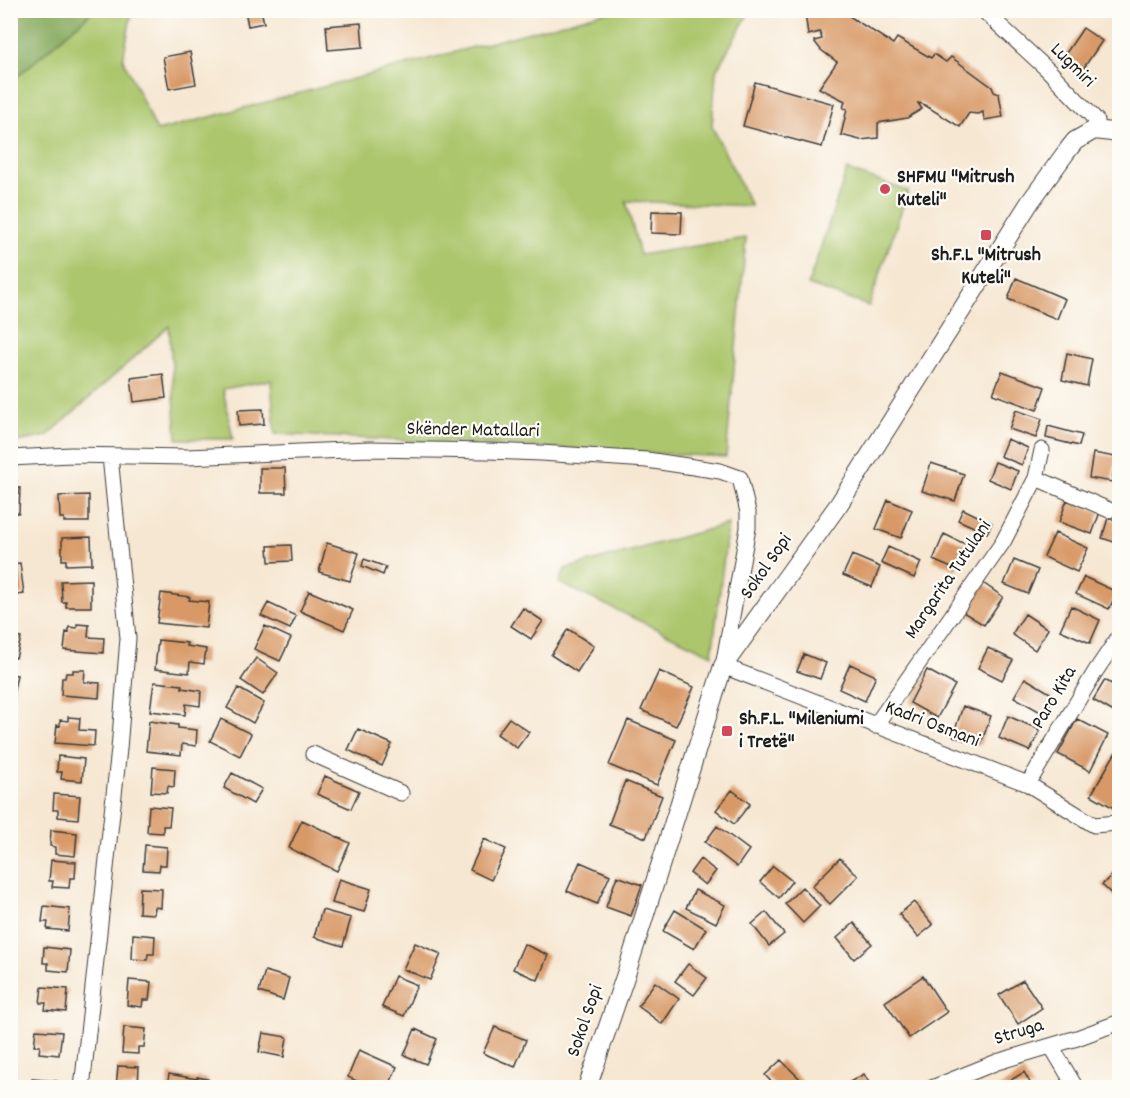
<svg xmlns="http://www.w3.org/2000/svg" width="1130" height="1098" font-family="Dekko,sans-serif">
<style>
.green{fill:#abc66c;stroke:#647144;stroke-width:1.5}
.forest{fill:#88ab60;stroke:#52643e;stroke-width:1.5}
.building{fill:#d89966}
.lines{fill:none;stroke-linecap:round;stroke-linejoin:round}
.minor-casing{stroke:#3d3a37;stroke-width:17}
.tertiary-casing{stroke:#3d3a37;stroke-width:20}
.minor{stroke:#fff;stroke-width:15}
.tertiary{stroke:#fff;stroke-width:18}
.poi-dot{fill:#d1495b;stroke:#fdfcf7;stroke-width:2}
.labels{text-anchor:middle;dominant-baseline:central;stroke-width:4.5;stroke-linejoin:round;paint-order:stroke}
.street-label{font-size:20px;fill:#1c1c1c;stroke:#fdfcf7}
.poi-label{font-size:20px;font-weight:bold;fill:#1c1c1c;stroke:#fdfcf7;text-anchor:start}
</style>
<rect width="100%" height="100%" fill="#fdfcf7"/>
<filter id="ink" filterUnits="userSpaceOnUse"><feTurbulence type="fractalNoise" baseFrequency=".0167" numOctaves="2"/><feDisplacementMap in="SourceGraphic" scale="12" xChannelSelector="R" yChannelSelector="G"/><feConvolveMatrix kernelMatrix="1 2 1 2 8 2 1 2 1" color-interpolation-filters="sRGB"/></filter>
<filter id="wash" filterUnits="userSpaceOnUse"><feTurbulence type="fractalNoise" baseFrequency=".008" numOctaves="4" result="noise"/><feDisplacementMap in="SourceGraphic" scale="24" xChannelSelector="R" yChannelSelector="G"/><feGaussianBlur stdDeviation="1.35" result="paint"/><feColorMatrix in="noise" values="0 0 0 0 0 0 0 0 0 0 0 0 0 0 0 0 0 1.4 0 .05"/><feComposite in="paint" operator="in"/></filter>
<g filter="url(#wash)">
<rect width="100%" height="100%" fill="#f6e7d2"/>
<path class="green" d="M93 11H132L123 59 157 131 609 11H750L716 71 712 126 751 206 626 201 640 255 746 238 726 457 275 434 271 380 223 389 233 439H177L169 326 47 436 11 443 10 82Z
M847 170 908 191 869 306 808 285Z
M728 524 712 655 559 583 565 569Z"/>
<path class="forest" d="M11 10H93V11L11 82Z"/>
<g id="blocks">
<path class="building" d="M245 10H261L264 23 248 26Z
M824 10H829L830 13 846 14 893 44 897 38 931 58 934 54 946 62 951 57 992 87 994 92 999 94 1003 117 984 120 983 112 978 114 969 113 960 127 923 104 918 103 922 109 907 118 878 123V138L860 140 841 135 847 109 843 108 845 101 819 88 837 62 821 50 814 41 822 39 820 32 808 35 805 13Z
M361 23 363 47 328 50 326 26Z
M1083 28 1102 41 1083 69 1064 56Z
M190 52 196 84 169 89 163 57Z
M755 82 834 104 822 147 743 126Z
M652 211 682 212 681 234 651 233Z
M1016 278 1065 299 1057 319 1008 299Z
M1067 353 1092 359 1087 386 1062 380Z
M1002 371 1045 387 1037 410 993 394Z
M163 374 166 398 134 402 131 378Z
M263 409 264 424 239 426 238 410Z
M1016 410 1042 419 1036 438 1009 429Z
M1048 426 1082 435 1079 446 1046 438Z
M1007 439 1028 448 1022 465 1000 456Z
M1093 453 1116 457 1112 482 1089 478Z
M995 462 1018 471 1011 489 988 479Z
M931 463 964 474 955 501 922 491Z
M260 468H285L286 493H260Z
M10 487 20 488 19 513H10Z
M89 495V522H64V518H60L59 496Z
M888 500 912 510 901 538 876 529Z
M1067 500 1100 512 1092 534 1059 522Z
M963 509 992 523 987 533 958 520Z
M1108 518 1120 521V544L1102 538Z
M1055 533 1088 548 1077 572 1044 557Z
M944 534 967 545 956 570 933 560Z
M91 537 92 564 66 565V560H62V538Z
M327 543 359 553 350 581 319 572Z
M291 545 292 561 269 562 268 546Z
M888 547 921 562 914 578 881 563Z
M852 555 880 567 872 587 843 575Z
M364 559 386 567 383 575 362 566Z
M1014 560 1038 570 1028 594 1004 584Z
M20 563 24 594 10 596V564Z
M1084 577 1117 592 1109 609 1076 594Z
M91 580V607H66V602H62L61 581Z
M983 583 1003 597 984 625 963 612Z
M309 591 353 610 344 630 300 611Z
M161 593 190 597 189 600 209 602 206 628 157 623Z
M268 603 296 616 290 629 261 616Z
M1071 606 1100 620 1090 643 1060 630Z
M523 608 543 621 531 639 511 626Z
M1025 614 1048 629 1035 650 1012 634Z
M77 624 89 625 88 637 104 638 103 653 64 650 66 632 69 633V627L77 628Z
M265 626 291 638 280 661 254 649Z
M568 629 594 646 577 672 551 655Z
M10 635 21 638 16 658 10 656Z
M158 640 187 643 186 646 206 649 204 664 190 662 189 673 155 669Z
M988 648 1013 660 1002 680 978 668Z
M804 654 826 663 820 679 797 671Z
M256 658 278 673 263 695 241 680Z
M850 664 876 676 865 701 839 689Z
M73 670H85L84 682 100 683 99 698 61 695 62 678H65L66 673H73Z
M927 670 955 685 937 718 910 703Z
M659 671 694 687 676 726 641 710Z
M10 674 17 675 12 699 10 698Z
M1025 678 1055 696 1044 714 1014 697Z
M1105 680 1120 689V710L1117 714 1093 700Z
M154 682 182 685V688L201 691 200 706 186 704 185 715 150 711Z
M238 688 264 703 253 723 227 708Z
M963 706 991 716 980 746 953 736Z
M1008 716 1040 730 1030 751 999 738Z
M68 717 80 718 79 730 95 731 94 746 55 743 57 725 60 726V720L68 721Z
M509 718 529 732 517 748 497 734Z
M221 719 251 734 240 756 210 741Z
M1077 719 1108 735 1090 771 1058 754Z
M628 720 676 740 657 785 609 765Z
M149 721 178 725V728L197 730 196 746 182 744 181 755 146 751Z
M358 729 392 744 382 766 348 750Z
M1117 750 1120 752 1119 811 1091 795Z
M10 754 15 755 12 779 10 778Z
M58 756 84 759 82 781 61 779 62 772H57Z
M153 767 175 769 174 787 168 786 167 793 151 792Z
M232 773 262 789 253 804 224 788Z
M325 776 359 791 351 809 317 794Z
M625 781 662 796 646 838 609 824Z
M732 790 750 804 734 824 716 810Z
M54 794 80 796 78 819 58 817V810H53Z
M149 806 171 808 169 826H163V833L147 832Z
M302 820 350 843 337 871 289 848Z
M717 826 749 850 737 867 705 842Z
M51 830 77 833 75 856 55 854V847L50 846Z
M484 839 506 849 491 880 470 870Z
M145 845 167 847 166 865H160L159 871 143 870Z
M840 858 858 876 830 904 812 886Z
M700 859 716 871 705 885 690 873Z
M51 860 76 862 75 878H70L69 888 52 887 53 881H49Z
M580 862 610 875 597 904 567 891Z
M773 866 792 881 779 898 760 882Z
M1118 868 1120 870V902L1102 885Z
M617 876 642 885 631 916 606 907Z
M339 879 371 889 364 912 332 903Z
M802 887 820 906 803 923 785 904Z
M140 888 162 889 161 908 155 907 154 914 139 913Z
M695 890 725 905 716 923 686 908Z
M914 902 933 925 918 937 899 914Z
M44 906 70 909 68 931 47 929 48 922H42Z
M322 910 351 918 343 946 314 937Z
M675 910 706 929 694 949 663 931Z
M766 912 784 934 769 946 752 924Z
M854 923 872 944 854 959 837 938Z
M133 934 155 936 154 954H148L147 960 132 959Z
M415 943 441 954 430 980 403 969Z
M524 944 548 955 538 980 513 969Z
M44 947 70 950 68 972 48 970V963H43Z
M688 964 707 978 694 995 675 981Z
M265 971 289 978 283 1000 259 992Z
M395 976 417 985 404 1016 382 1007Z
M923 976 947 1012 909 1038 885 1002Z
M129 980 151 982 149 1000H143L142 1007 127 1005Z
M1023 980 1042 1008 1018 1024 999 995Z
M655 982 679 999 662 1024 638 1006Z
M42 987 68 989 66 1012 45 1010 46 1003H40Z
M124 1027 146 1029 144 1047H138V1054L122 1053Z
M495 1027 526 1040 515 1067 483 1053Z
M415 1029 437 1039 426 1064 404 1055Z
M36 1030 62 1032 59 1055 39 1053 40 1046H34Z
M263 1033 287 1037 284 1057 259 1052Z
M359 1050 397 1067 388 1088H371L348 1077Z
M781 1060 806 1085 803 1088H777L765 1075Z
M118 1066 139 1067 138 1086 132 1085V1088H116Z
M1024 1072 1033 1088H998Z
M169 1074 197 1079V1077L208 1079 207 1088H167Z
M864 1074 872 1088H839Z
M32 1079 57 1081V1088H31Z"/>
</g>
</g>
<g filter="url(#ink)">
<use href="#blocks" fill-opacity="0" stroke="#3d3a37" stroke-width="1.5"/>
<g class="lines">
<defs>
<path id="minor" d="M983 10 1049 71 1097 121 1094 130
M10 458 71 455 187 457 369 449 488 451 541 453 647 460 720 471 740 478 748 512V528L723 666 1028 784 1094 825 1117 823 1120 820
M1036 478 1109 510
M875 726 1003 542 1036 478 1042 450
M313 754 401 793
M1028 784 1095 672 1120 635
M1051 1046 1076 1088
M82 1088 119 749 128 638 110 456
M932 1088 997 1062 1077 1038 1120 1022"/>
<path id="tertiary" d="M587 1088 627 971 723 666 839 504 1030 202 1067 151 1075 141 1094 130 1120 133"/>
</defs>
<use href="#minor" class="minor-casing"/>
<use href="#tertiary" class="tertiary-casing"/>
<use href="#minor" class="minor"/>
<use href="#tertiary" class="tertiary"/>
</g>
</g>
<g class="poi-dot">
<circle cx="885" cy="189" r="6"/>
<rect x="980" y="229" width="12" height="12" rx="3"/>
<rect x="721" y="725" width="12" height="12" rx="3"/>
</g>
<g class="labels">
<g class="street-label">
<text transform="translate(1072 66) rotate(45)">Lugmiri</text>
<text transform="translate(473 431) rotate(1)">Skënder Matallari</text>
<text transform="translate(767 567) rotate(-55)">Sokol Sopi</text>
<text transform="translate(949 580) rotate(-56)">Margarita Tutulani</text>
<text transform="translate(1055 698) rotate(-59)">Paro Kita</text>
<text transform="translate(932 725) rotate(21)">Kadri Osmani</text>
<text transform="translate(586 1021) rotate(-71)">Sokol Sopi</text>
<text transform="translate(1019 1033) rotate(-17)">Struga</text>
</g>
<g class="poi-label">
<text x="897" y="178">SHFMU "Mitrush<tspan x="897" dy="23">Kuteli"</tspan></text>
<text x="986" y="256" text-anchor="middle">Sh.F.L "Mitrush<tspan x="986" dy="23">Kuteli"</tspan></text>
<text x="739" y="720">Sh.F.L. "Mileniumi<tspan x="739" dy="23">i Tretë"</tspan></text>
</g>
</g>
<rect width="1130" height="1098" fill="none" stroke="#fdfcf7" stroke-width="36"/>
</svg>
